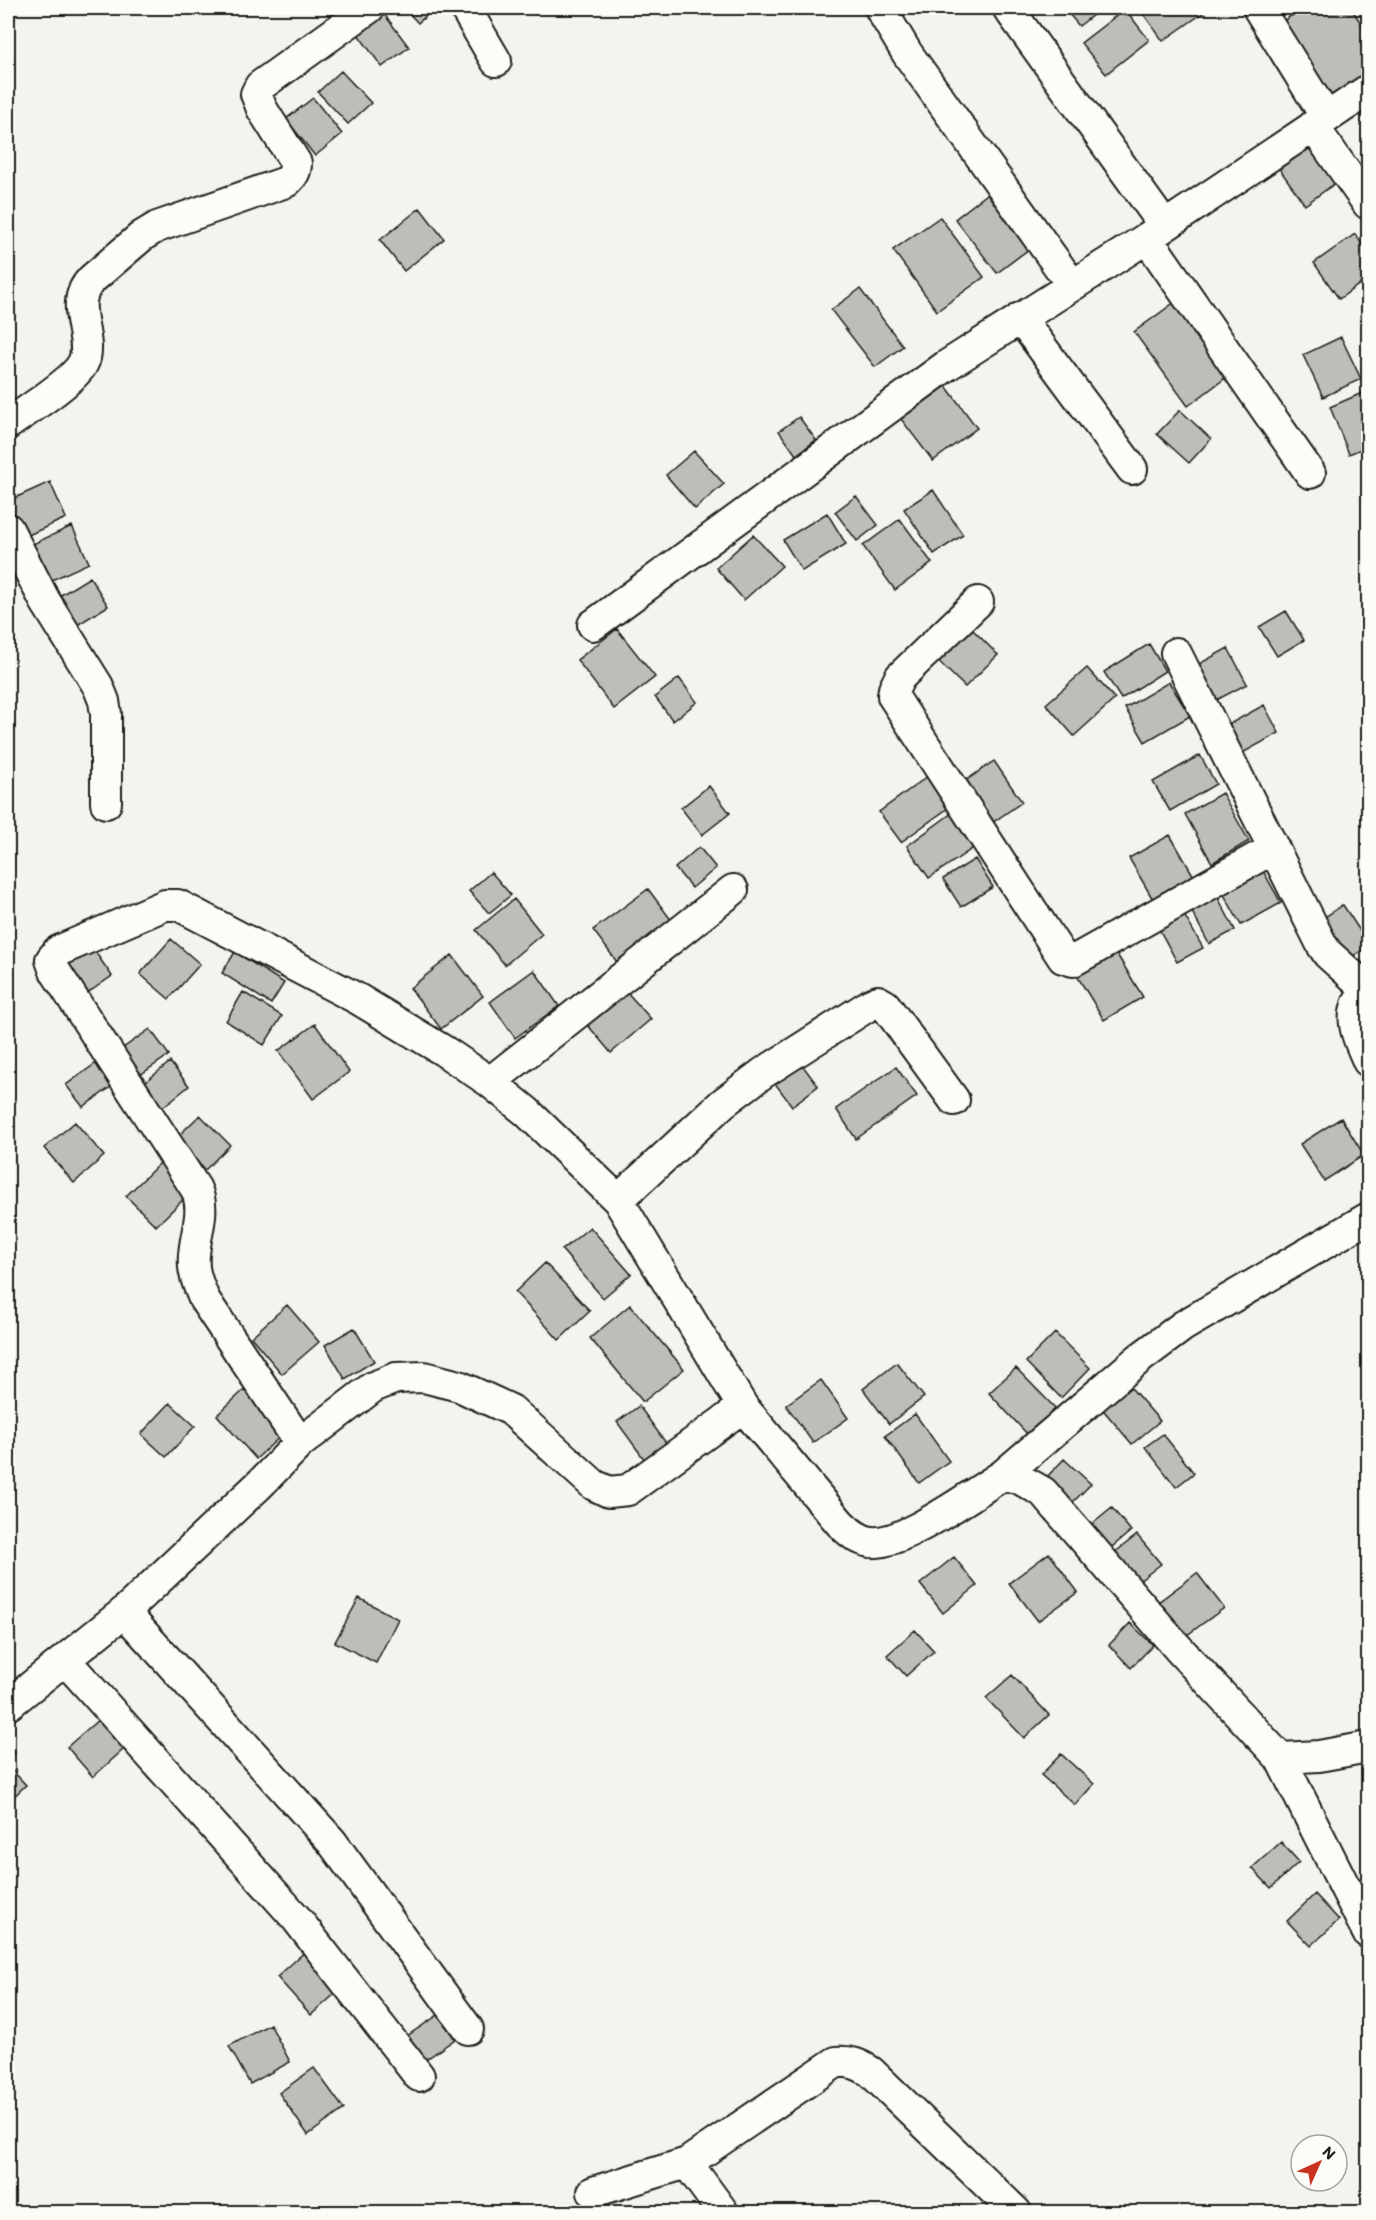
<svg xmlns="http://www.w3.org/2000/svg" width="1376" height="2220" font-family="Itim,sans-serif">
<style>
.building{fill:#bebdba;stroke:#1c1c1c;stroke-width:1.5}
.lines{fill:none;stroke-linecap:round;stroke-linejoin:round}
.minor-casing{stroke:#1c1c1c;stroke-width:34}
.minor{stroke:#fdfcf7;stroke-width:30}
</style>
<rect width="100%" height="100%" fill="#f4f3ee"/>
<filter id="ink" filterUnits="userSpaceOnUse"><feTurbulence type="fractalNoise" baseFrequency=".0167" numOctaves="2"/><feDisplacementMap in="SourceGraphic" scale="12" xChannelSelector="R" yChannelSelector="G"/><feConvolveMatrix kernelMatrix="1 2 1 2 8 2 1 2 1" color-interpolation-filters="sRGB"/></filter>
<g filter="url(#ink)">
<path class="building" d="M404 8H435L418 23Z
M1064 8H1102L1079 26Z
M1139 8H1210L1163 41Z
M1303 8H1351L1368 34V71L1327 99 1277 25Z
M1125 9 1149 40 1106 74 1081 43Z
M381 10 409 47 382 67 354 29Z
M341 71 371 103 348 124 318 92Z
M313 98 342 134 315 156 286 119Z
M1312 143 1338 181 1305 205 1278 167Z
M991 191 1033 246 997 273 955 219Z
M420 208 444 239 404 271 380 240Z
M940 217 984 277 937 311 893 250Z
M1355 234 1368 253V278L1339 299 1314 263Z
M860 289 903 346 875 367 831 310Z
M1179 299 1232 373 1188 406 1134 332Z
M1341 337 1361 379 1323 397 1303 355Z
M946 386 977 428 933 461 901 419Z
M1367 391 1368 446 1349 454 1330 407Z
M1180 410 1211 439 1189 463 1157 434Z
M799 417 816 440 796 455 779 431Z
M694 451 724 484 695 509 666 475Z
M50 482 66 518 24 537 8 501Z
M933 490 963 535 934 554 904 509Z
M856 496 878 525 857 541 835 512Z
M827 513 846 544 802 571 783 540Z
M900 519 932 563 895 590 863 546Z
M72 526 89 563 41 585 24 548Z
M753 535 782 566 744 600 716 568Z
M90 577 108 606 74 627 56 598Z
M1286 611 1304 640 1277 656 1259 627Z
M967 624 998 655 965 687 934 657Z
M617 629 655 677 614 709 577 660Z
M1149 644 1165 671 1121 699 1104 672Z
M1228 648 1247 684 1209 704 1190 669Z
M1087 668 1115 699 1074 736 1046 704Z
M679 678 697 702 673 721 655 697Z
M1169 682 1190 716 1145 742 1125 708Z
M1264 705 1279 733 1239 755 1224 727Z
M1200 755 1216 784 1170 811 1153 782Z
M994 761 1022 802 989 825 961 784Z
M928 776 951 806 901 842 879 812Z
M709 786 730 813 702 835 681 808Z
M1222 793 1249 841 1212 863 1185 814Z
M952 813 976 846 929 878 907 846Z
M1170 835 1196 880 1155 903 1129 858Z
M699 847 716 868 692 888 675 868Z
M975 859 993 887 961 907 943 879Z
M1262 869 1281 903 1241 925 1222 891Z
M491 872 511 895 489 913 469 891Z
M648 889 675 925 620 966 593 930Z
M1216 894 1235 930 1209 944 1190 908Z
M514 899 542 934 505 965 476 930Z
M1343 905 1368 943V946L1343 963 1316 923Z
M1183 913 1203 948 1177 962 1158 927Z
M171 939 200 964 169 999 140 974Z
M89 943 112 976 82 997 59 963Z
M1110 943 1143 997 1104 1020 1071 966Z
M235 952 284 983 271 1004 222 973Z
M452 955 483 996 441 1029 410 988Z
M534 970 559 1006 515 1038 490 1002Z
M625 990 651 1019 611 1053 586 1023Z
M243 992 282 1016 264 1045 226 1021Z
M315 1024 349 1072 313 1099 278 1051Z
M150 1029 169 1055 137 1077 119 1051Z
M797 1058 818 1086 792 1106 771 1078Z
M99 1061 115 1084 83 1107 66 1085Z
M170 1062 189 1086 158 1111 139 1087Z
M896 1067 917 1096 856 1139 836 1109Z
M200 1115 230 1145 205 1170 175 1139Z
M1341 1118 1364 1155 1324 1181 1300 1144Z
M75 1122 104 1156 74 1183 44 1148Z
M161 1162 191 1192 156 1226 126 1196Z
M590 1227 631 1274 603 1298 562 1250Z
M545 1263 590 1311 559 1340 515 1292Z
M287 1305 319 1342 282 1374 251 1337Z
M630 1305 684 1369 643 1402 590 1338Z
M354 1328 374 1361 345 1379 325 1345Z
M1055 1333 1090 1368 1061 1398 1026 1362Z
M897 1363 924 1397 889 1424 863 1389Z
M1016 1368 1058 1411 1030 1437 989 1393Z
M821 1380 848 1418 813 1443 786 1405Z
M1126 1382 1160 1421 1132 1444 1099 1405Z
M244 1390 284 1433 256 1459 217 1415Z
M170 1403 195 1426 166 1457 141 1434Z
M639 1406 669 1447 647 1463 617 1422Z
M915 1414 949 1461 919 1483 885 1436Z
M1163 1434 1194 1473 1176 1487 1145 1447Z
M1064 1459 1091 1484 1066 1509 1040 1484Z
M1112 1508 1131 1531 1106 1552 1086 1529Z
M1137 1535 1161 1564 1138 1582 1114 1553Z
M1049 1553 1078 1592 1038 1621 1009 1583Z
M954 1557 977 1586 943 1613 920 1584Z
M1197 1573 1224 1608 1183 1638 1157 1603Z
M359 1598 398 1619 376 1663 335 1642Z
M1130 1623 1153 1645 1131 1668 1109 1645Z
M915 1630 934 1651 906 1676 887 1655Z
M1012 1675 1049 1715 1024 1738 986 1698Z
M99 1719 125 1748 93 1777 67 1747Z
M8 1744 15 1753 8 1760Z
M1061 1754 1094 1784 1075 1805 1041 1775Z
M8 1766 26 1785 8 1802Z
M1281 1842 1299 1862 1271 1888 1252 1868Z
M1315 1894 1339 1920 1311 1946 1287 1921Z
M309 1948 344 1986 311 2015 277 1977Z
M438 2015 455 2039 421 2063 404 2038Z
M270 2024 290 2062 250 2084 229 2046Z
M314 2068 344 2109 308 2135 279 2093Z"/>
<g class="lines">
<defs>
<path id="minor" d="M465 8 496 61
M880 8 907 53 1072 285
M1008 8 1164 225
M1258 8 1326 117
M1313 126 1368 204
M1147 238 1310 473
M1020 318 1132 469
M8 424C25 412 75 380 83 363 95 339 66 304 92 279L142 236 157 227 286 182C293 176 296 172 296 163L262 109 256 94 260 86 369 8
M8 529 45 601 98 686 104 701 106 714V803
M978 602 900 677 894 689 893 696 1063 958 1073 961 1274 848
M593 625 946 366 1147 238 1368 90
M1176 653 1322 945 1328 954 1367 989
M1368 988C1345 1013 1356 1033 1368 1061
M490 1082 733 890
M618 1200 723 1103 763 1073 871 1004 878 1001 885 1005 954 1100
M300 1443 204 1299C200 1288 195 1279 194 1267 191 1240 208 1215 196 1189L55 971 51 960 58 951 165 905H178L358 999 444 1051 490 1082 527 1112 618 1200 743 1407
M1003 1475 1140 1358 1183 1326 1368 1218
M124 1612 332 1842 468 2029
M66 1661 296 1918 419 2076
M8 1705 124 1612 259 1485 300 1443 373 1387 396 1378 424 1377 459 1386 511 1410 594 1485 609 1492 628 1490 743 1407 840 1523C849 1532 858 1540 871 1542 902 1546 975 1492 1003 1475L1018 1478 1043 1492 1178 1648 1280 1758 1319 1756 1368 1747
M1280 1758 1368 1933
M687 2163 723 2212
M593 2192 687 2163 836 2062C851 2061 859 2064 871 2072L1016 2212"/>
</defs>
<use href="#minor" class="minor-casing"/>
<use href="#minor" class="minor"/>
</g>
</g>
<rect width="1376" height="2220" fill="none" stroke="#fdfcf7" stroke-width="30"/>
<rect x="15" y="15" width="1346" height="2190" fill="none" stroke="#1c1c1c" stroke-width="2" filter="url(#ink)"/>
<g transform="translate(1319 2163) rotate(45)"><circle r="28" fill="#fdfcf7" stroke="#a3a29f" stroke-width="1.5"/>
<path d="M0-4.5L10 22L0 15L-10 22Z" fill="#c8321e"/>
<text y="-9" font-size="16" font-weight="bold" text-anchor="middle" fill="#1c1c1c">N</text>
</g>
</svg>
